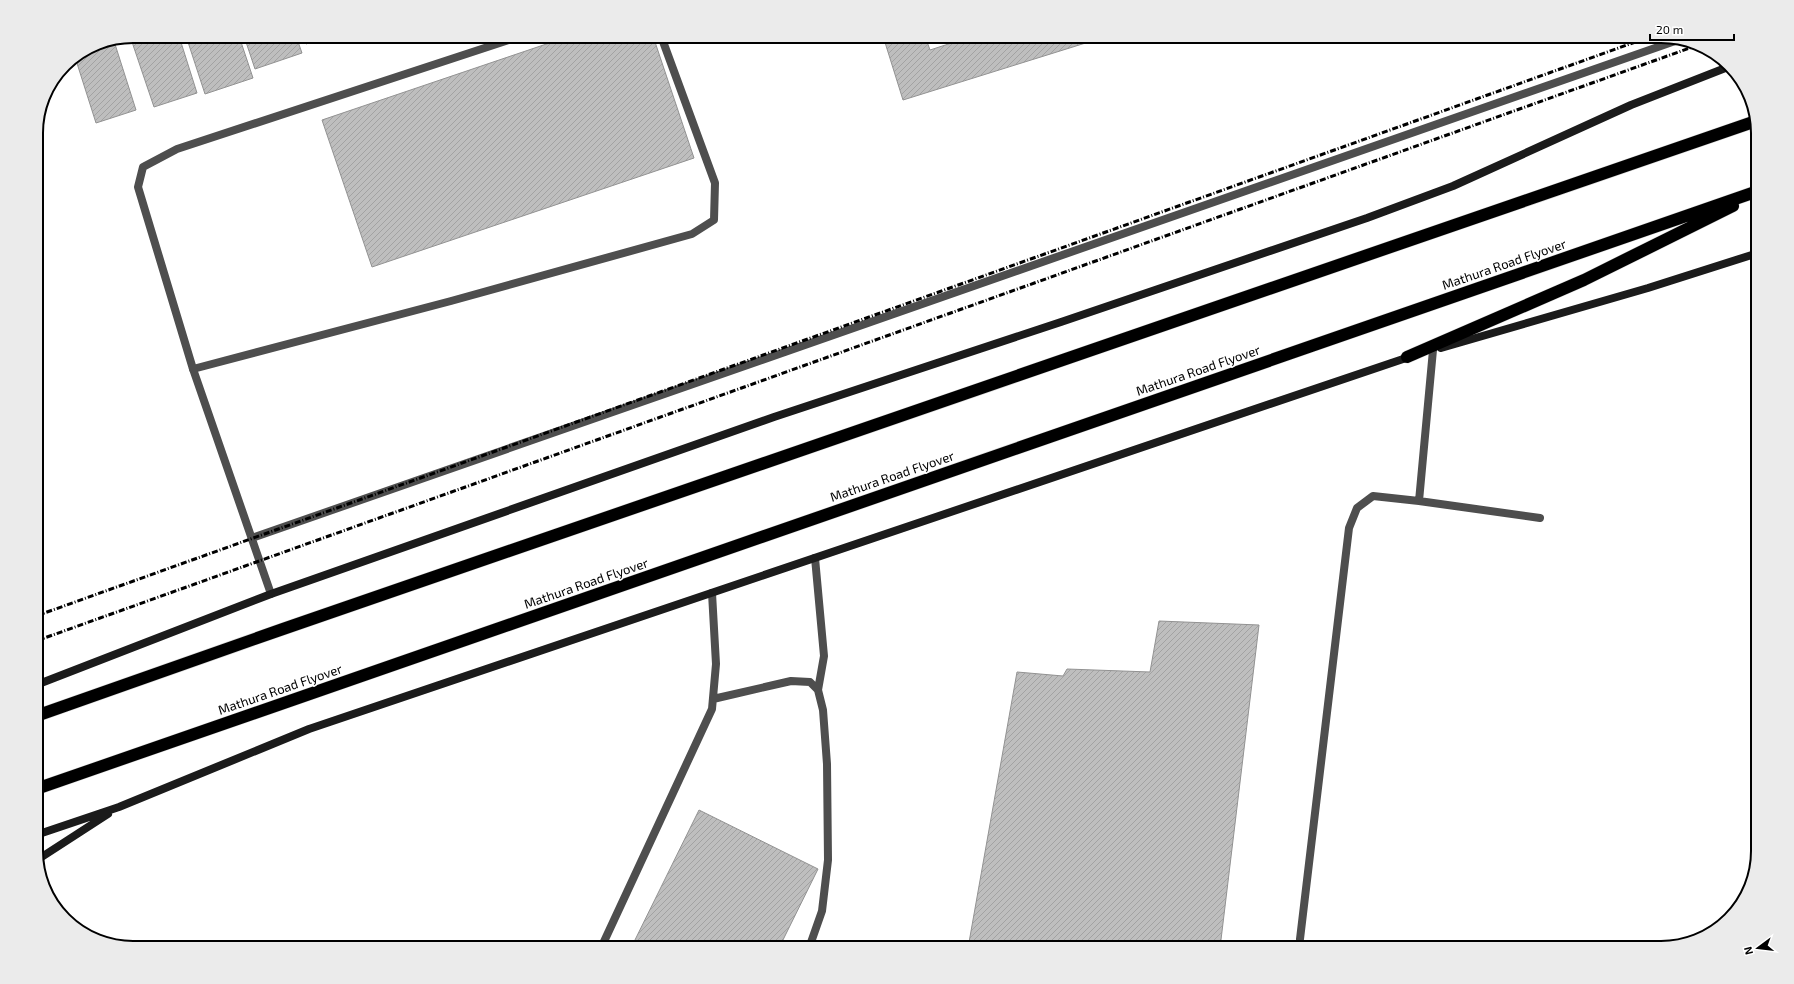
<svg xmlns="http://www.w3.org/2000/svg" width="1794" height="984" font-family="'Exo 2',sans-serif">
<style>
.building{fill:url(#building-hatch);stroke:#929292}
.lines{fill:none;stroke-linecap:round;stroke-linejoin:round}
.highway-casing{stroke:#dbdbdb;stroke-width:13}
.lane{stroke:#4e4e4e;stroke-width:8}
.street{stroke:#4e4e4e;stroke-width:8}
.secondary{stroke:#1b1b1b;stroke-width:8}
.highway{stroke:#000;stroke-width:12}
.rail{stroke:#000;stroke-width:3;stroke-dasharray:6 2 1 2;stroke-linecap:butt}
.labels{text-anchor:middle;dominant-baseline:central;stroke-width:3;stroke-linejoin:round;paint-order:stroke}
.street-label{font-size:13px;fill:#000;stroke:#fff}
.rim{fill:none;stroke:#000;stroke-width:2}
</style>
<defs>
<pattern id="building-hatch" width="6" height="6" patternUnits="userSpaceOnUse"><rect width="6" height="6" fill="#bebebe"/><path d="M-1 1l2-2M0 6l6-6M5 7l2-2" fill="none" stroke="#a2a2a2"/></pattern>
</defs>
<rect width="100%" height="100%" fill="#fff"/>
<path class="building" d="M139 36H179L197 93 154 107 131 39Z
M186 36H239L253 78 205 94Z
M244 36H296L302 53 255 69Z
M304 36H329L306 44Z
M570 36H653L694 158 372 267 322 120Z
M883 36H925L930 50 973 36H1108L903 100Z
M114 41 136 110 96 123 75 57 86 50Z
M1159 621 1259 625 1220 948H968L1017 672 1063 676 1067 669 1150 672Z
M699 810 818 869 779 948H631Z"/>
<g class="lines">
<defs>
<path id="highway" d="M1407 357 1584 280 1733 206
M36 716 283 629 1756 121
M36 789 1758 191"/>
</defs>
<use href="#highway" class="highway-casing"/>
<path class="lane" d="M1227 36 1228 39 1239 36
M1433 350 1419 501 1540 518
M193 369 451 301 692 234 714 220 715 183 661 36
M815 558 824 656 818 690
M713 699 791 681 810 682 818 690 823 710 827 764 828 860 822 911 809 948
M1300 939 1349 528 1357 508 1373 496 1419 501
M601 948 712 709 716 664 712 593"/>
<path class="street" d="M252 538 1678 40
M271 594 193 369 138 187 143 167 177 149 521 36"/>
<path class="secondary" d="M1441 348 1648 288 1758 253
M36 685 271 594 774 417 1061 322 1367 218 1453 186 1631 105 1728 67
M36 835 119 807 309 729 1412 356
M37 860 108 814"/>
<use href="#highway" class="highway"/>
<path class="rail" d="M36 616 1652 36
M36 641 1698 45"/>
</g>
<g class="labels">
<g class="street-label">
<text transform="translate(1504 264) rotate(-19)">Mathura Road Flyover</text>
<text transform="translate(1198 370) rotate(-19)">Mathura Road Flyover</text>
<text transform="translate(892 476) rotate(-19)">Mathura Road Flyover</text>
<text transform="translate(586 583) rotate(-19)">Mathura Road Flyover</text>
<text transform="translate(280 689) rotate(-19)">Mathura Road Flyover</text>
</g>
</g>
<path d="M0 0H1794V984H0ZM133 43H1661A90 90 0 0 1 1751 133V851A90 90 0 0 1 1661 941H133A90 90 0 0 1 43 851V133A90 90 0 0 1 133 43Z" fill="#ebebeb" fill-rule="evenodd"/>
<path class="rim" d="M133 43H1661A90 90 0 0 1 1751 133V851A90 90 0 0 1 1661 941H133A90 90 0 0 1 43 851V133A90 90 0 0 1 133 43Z"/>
<g transform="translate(1758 948) rotate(255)" stroke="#ffffff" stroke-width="3" paint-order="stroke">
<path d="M0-3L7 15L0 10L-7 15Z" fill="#000000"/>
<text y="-6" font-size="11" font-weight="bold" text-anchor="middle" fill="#000000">N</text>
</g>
<path d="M1650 34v6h84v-6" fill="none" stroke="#000000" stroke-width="2"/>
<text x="1656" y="34" font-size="12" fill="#000000" stroke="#ffffff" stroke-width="3" paint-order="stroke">20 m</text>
</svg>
